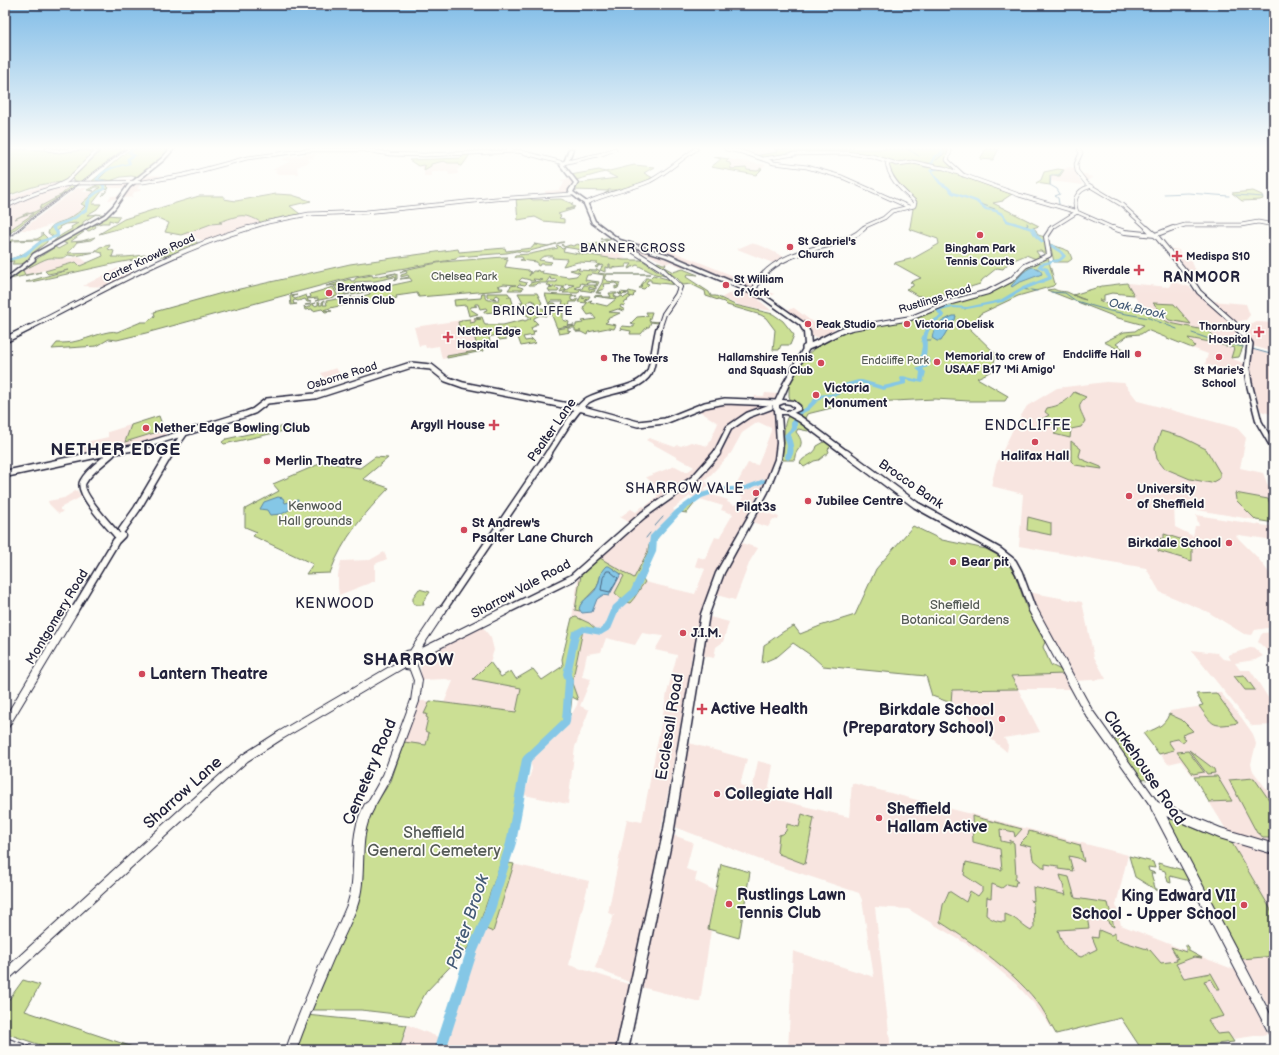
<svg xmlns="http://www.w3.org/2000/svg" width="1279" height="1055" font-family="'Balsamiq Sans',sans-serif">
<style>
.built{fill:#f8e5e0;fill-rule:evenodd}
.green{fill:#cbdf94;stroke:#768068}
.water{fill:#85c7e6;stroke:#5d85a2}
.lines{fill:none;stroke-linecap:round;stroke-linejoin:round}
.shore{stroke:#4a647f;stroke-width:1}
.stream{stroke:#5d85a2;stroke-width:1}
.river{fill:#85c7e6;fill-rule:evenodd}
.secondary-far5-casing{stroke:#22223b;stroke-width:4.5}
.secondary-far4-casing{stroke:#22223b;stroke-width:6}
.secondary-far3-casing{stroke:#22223b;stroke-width:8}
.secondary-far2-casing{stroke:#22223b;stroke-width:9}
.secondary-far1-casing{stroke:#22223b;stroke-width:10}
.secondary-casing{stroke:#22223b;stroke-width:12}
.primary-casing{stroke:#22223b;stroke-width:3}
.secondary-far5{stroke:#fdfcf7;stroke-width:3}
.secondary-far4{stroke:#fdfcf7;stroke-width:4}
.secondary-far3{stroke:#fdfcf7;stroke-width:5}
.secondary-far2{stroke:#fdfcf7;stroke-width:6}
.secondary-far1{stroke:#fdfcf7;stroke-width:8}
.secondary{stroke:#fdfcf7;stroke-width:10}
.primary{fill:#fdfcf7;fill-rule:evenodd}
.rail-casing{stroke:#22223b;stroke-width:2}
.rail{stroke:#fdfcf7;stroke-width:1;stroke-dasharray:1.5;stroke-linecap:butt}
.secondary-bridge-casing{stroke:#22223b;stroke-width:4.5;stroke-linecap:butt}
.secondary-bridge{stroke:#fdfcf7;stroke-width:3}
.poi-dot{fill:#d1495b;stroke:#fdfcf7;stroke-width:1.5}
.labels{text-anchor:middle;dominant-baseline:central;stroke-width:3.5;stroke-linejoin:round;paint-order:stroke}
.far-poi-label{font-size:11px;font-weight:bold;fill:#22223b;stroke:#fdfcf7;text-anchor:start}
.far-street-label{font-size:11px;fill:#22223b;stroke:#fdfcf7}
.far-park-label{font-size:11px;fill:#555b56;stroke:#fdfcf7}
.far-neighbourhood-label{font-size:12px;letter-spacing:1px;fill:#22223b;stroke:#fdfcf7}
.far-water-label{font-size:12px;font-style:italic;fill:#455c77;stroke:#fdfcf7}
.poi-label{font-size:13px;font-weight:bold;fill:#22223b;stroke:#fdfcf7;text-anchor:start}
.street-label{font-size:13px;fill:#22223b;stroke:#fdfcf7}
.park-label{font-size:13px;fill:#555b56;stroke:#fdfcf7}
.far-district-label{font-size:14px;font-weight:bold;letter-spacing:1px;fill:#22223b;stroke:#fdfcf7}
.neighbourhood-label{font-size:14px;letter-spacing:1px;fill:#22223b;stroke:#fdfcf7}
.near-poi-label{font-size:16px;font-weight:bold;fill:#22223b;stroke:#fdfcf7;text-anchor:start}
.near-street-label{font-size:16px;fill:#22223b;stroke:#fdfcf7}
.near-park-label{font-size:16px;fill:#555b56;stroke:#fdfcf7}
.district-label{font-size:17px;font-weight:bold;letter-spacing:1px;fill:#22223b;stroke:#fdfcf7}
.near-water-label{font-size:17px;font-style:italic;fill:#455c77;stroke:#fdfcf7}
</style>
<rect width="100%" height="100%" fill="#fdfcf7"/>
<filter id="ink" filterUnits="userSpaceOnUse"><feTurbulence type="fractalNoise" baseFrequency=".025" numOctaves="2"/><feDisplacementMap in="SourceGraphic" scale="8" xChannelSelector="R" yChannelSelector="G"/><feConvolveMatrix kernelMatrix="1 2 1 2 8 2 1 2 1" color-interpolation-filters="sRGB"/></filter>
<g filter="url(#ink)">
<path class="built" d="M730 149H774L779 152 754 155Z
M311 150H314L309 154H317L313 158 307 159 311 161 297 167 298 174H279L274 172 278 170H272L291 161 281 160 287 157 302 155Z
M469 154 467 162 457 170 458 174 449 175 448 171 432 172V176H424V170L412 160 464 158Z
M714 157 723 158 766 165 756 175 711 167 721 159Z
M1069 167 1075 168 1077 174H1087L1088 176 1093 177 1087 181 1081 176H1077L1083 185 1050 181 1051 176H1061L1064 170H1061Z
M157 175 163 176 161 178H164L161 182H148L140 185 137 189H141L140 191 134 192 132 197 108 200 111 196 123 195 127 188H108L107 186 109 182H118L122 179H138L142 176Z
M573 179 576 182 587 183 576 184 571 190 572 194 546 195 545 191 559 190V189L562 187 564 182 560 180Z
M55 182 79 184 9 233 5 237V199L28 190Z
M77 188H87L83 192 95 191 79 206H83L84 208 67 220 61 221 37 230H21Z
M247 213 292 214 261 222 204 241 188 235H182L196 226 212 224Z
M639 243 647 244 652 243 756 285V288L772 293 775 294 759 300 772 311 744 307 721 298 743 286 689 263 682 267 670 262 666 264 647 254H641L630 247Z
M751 243 762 246 784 257 773 263 737 249Z
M622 244 630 249 619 253 623 255 621 257 626 258 623 260 599 257 603 254 602 253 610 249 607 247Z
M1167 248 1179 250 1183 259 1191 260 1192 265 1198 272 1195 278 1192 277Z
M80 257 88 263 48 274 45 270 25 275 23 270 29 268 39 261H44L46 259Z
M118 268V270L136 272 106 287 83 286Z
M1168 273 1187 275 1193 285 1172 280Z
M1172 281 1190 287 1201 297 1231 324 1242 342 1218 340 1193 327H1188L1170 323 1142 309 1127 283 1169 287Z
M1212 301 1246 304 1250 315 1246 320 1235 322 1212 303Z
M794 308 819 327 826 328 830 327 836 330 819 338 813 337 810 336 807 327 801 321 787 310Z
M482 317 487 333 478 335 483 351 442 359 439 346 426 348 425 345 419 346 414 327Z
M1258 322 1274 323V352L1252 346 1248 338 1239 325Z
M1187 338 1210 342 1234 349 1231 358 1245 364V376L1205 364 1208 354 1192 348 1195 346Z
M1253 349 1274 356V415L1261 411 1251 378 1250 367Z
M336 368 342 377 339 378 341 380 330 385 321 373Z
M1106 382 1124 383 1138 401 1237 428 1246 438 1240 468 1263 473 1268 486 1274 489V523L1174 506 1175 527 1193 536 1195 526H1199L1196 515 1274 527V540L1239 535 1236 536 1257 557 1274 579V627L1255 630 1252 635 1244 634 1208 612 1160 592 1146 568 1019 546 1023 494 991 486 996 465 1014 427 1027 406 1057 388Z
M765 393 779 394 778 402 762 404 782 412 780 421V452L755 509 779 517 778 520 773 519 768 527 748 521 738 542 758 548 750 561 735 600 713 594 706 616 729 622 723 642 716 647 714 658 692 653 689 678 661 831 693 842 686 869 697 873 695 881 716 891 708 929 711 930 700 1002 641 987 595 968 614 915 608 913 627 819 642 822 667 693 677 655 655 650 663 636 642 633 635 645 606 638 601 652 587 654 582 677 591 679 580 706 589 710 575 747 568 804 524 795 532 769 530 760 541 747 565 726 577 705 578 700 572 683 583 630 599 632 589 623 576 617 572 618 579 573 632 524 620 517 631 509 636 512 643 506 645 507 658 496 650 490 655 486 646 477 675 466 687 472 694 467 646 440 649 438 675 447 678 445 681 446 691 442 708 446 718 423 696 409 707 406 754 400 755 396H764ZM758 422 771 428V431L758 465 748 463 732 493 743 497 740 502 734 505 727 502 728 500 707 493 703 489 710 485 705 481 731 453 742 433ZM690 496 723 506 721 510 733 514 719 538 715 537 705 559 698 557 695 566 705 569 695 594 645 582 643 579 654 552V542L679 511 676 512 673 509Z
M159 416 167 439 79 457 82 443 108 437V432Z
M77 490 81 497 60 508V510L63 511 59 514 49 504 48 501 64 498Z
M384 552 387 559 375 564V581L339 595 338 587V575L341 561 370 560Z
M1028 592 1082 602 1094 657 1106 679 1075 681 1042 625Z
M482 626 491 638 494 650 490 662 473 679 521 688 516 712 444 703 453 681 446 679 421 680 420 658Z
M1274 632V657L1258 642 1261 635 1263 633Z
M1253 647 1263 656 1255 660 1235 663 1240 670H1250L1253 674 1274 707V725L1252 726 1191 650 1217 653 1223 659 1231 660 1228 655Z
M1064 674 1071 689H1018L1040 732 1004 738 1008 745 1007 752 990 738 966 715 951 703 952 690 1017 689 1011 676Z
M1220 692 1241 717 1253 734 1256 744 1251 764 1253 771 1274 799V845L1227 831 1194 777 1181 761 1168 764 1143 733 1153 730 1161 725 1168 718 1170 711 1203 706 1196 694Z
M415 701H430L425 714H427L428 718 425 731 429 733 426 745 399 742Z
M689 743 747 759 740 785 752 789 758 761 773 765 767 797 849 817 852 783 1128 855 1116 905 1121 925 1235 970 1268 1034 1158 1050H1142L1121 1018 1056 1034 1035 1005 1016 984 970 946 908 909 875 907 891 1050H788L793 951 874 977 862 900 859 893 758 859 675 827Z
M1172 819 1203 832 1274 852V1007L1268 1006 1170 824V820Z
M508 863 589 881 569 965 634 986 622 1050H399L408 1025 443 1039 472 953 486 929Z"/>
<path class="green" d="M5 149 44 150 55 152 91 150 96 151 64 183C43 181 24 190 5 197Z
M97 149H124L81 182 72 180V179L75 176 100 152Z
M130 149H168L166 153 168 150 166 155 137 178H134L137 177 131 176 121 177 110 181 119 182 99 179 107 171 106 170 96 180 102 182H91Z
M774 149H948L949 150 946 160 958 171 915 162 898 163 874 157 828 152 763 158 754 156 778 152Z
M986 149H999L993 160 980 159Z
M465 154H469V156L462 166H460L458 163H448L444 161 431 164V166L424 170 425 166 423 165 418 166 409 160 461 158Z
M714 157 729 159 726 162 730 163 731 169 746 168 747 170 757 171 760 170V168L762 169 756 175 711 167 721 159Z
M888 162 894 164 913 162 925 167 943 169 1012 194 1003 200V201L993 203 1039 226 1033 228 1036 230 1038 235 1045 237 1049 255 1047 256 1041 251H1036L1040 257 1036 259 1026 255C1017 259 1009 261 1003 269L997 268 982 280 980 284 929 300 921 296H918L906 289 913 286V284L910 282 921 278 894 263 914 258 939 244 938 239 909 229 910 227 913 209 911 207 915 202C904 189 892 178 888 162Z
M634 165 654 167 644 173 653 178 625 189 611 192 616 190H608L609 192 604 194 609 191 572 190 580 183 617 178 605 172 576 180 570 175 599 170 605 172Z
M1058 169 1064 170 1060 176H1050V185L1036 183 1041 180 1044 172Z
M101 183H109L107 186 109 188 102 196 108 189 103 190 92 204H101L97 209 87 215 105 214 100 218 103 215 96 214 83 222V227L57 242 51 244C57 237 63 234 72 229L71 227 78 223 65 224 59 227 61 228 57 231V235L54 237 48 233C51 222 61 223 68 219 75 215 81 211 85 206L81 204 100 187H96L90 190 94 191 87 190Z
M73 184H79L44 207 5 237V233L33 214 27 213 15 219C24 214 34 214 41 208L39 207 56 198H54L61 195Z
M1253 191 1262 195 1263 199 1260 200 1242 201 1232 193Z
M276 194 292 195 311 201 290 206 300 214 262 223C243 211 239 216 219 222L222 223 211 224 181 235 165 232 169 223 158 218 99 234 124 219 156 209 199 196H224V199L236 201Z
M527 197 533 200 561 199 573 204 571 205 575 207 565 210 573 208 574 209 558 214 561 216 559 218 564 219V223L543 221 535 217 518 220 516 198Z
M108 215 120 216 116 222 109 220V223H102L95 225 96 227 89 231 82 229Z
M78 232H84L70 242 82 241 95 237 91 240 77 242 68 253 95 252 75 256 68 255C62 261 53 256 46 259 38 262 31 267 23 270L25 275 41 272 10 279 26 266 55 247 58 249 67 244 62 242Z
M42 233 47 238V242L34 252 32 255 23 264H12L14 261 5 262V260C19 258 31 250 41 240L13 241 5 245 11 240 37 239 42 236Z
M606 238 612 239 606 241 608 243 606 244 607 245 585 248 598 251 609 248 607 247 612 246 609 247 610 249 601 253 564 247 561 245 562 244 564 247 570 245 573 246 578 244 579 245 583 244 587 245V243L594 244 608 240 601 239Z
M195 241 199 244 167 256H155L117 263 31 282H26L68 270 48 274 45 271 76 262 80 266 103 256 102 253 95 251 100 247 110 245 108 249 114 251 112 257C129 258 155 254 171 250L168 248 183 243Z
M562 242H564L526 252 516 251 507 253 457 257 456 259 349 278 146 333 117 340 109 339 97 346 52 349 57 343C64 343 70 343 77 341 88 339 109 329 117 332L141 322H147L155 316 154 312 222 293 350 264 458 249 459 252 505 248 506 251 532 248 534 245H537L534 244 548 246Z
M1050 244 1069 251 1072 259 1068 262H1054Z
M558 245 562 249 565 248 563 251 579 254 582 253 578 252 579 251 584 252 582 254 623 260H642L665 276 655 274 637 265 628 269 632 264H626V267L615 268 613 266V268H610V264H609V268L605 267V272L600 270 603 265 598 266 597 268 595 267 596 266 600 265 597 264 598 263 578 262 563 266 567 259 552 258 553 256C548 256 542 255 539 260L552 262 550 264H540L539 266 537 265V262L520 260 523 259 522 257H514L515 255 530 254 558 248 556 246Z
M503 257H508L504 259H508L505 267 528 270V271L531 272 529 276 533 271H536V272L537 270 539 271V272L543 271 542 273 568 277 576 276 580 273 570 270 580 268 578 270 596 271 597 269 600 271 598 273 605 274H650H606L604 279 607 280V281L620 283 618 288 615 289V286L617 287 618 285 615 283 603 284 604 289 598 291V293H601H596L602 283 604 275 592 273 590 275H587L585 280 599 282 597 286H594L596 287V289L589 287V289L595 290 594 292 581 290 584 285H596L597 283 591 282 585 284 581 283 580 286 575 288 578 289 581 288 578 293H563L574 285 566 284 563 288 567 290 560 292 563 287 556 286 555 288 559 289 558 292H550L548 289 552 288 549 287 553 288 554 286 547 285 549 282H557L556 279 551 280 550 277 546 283H537L535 285H529L530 283 543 280 533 279 535 281H530V280L522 278 519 281 527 283 525 285 519 284 517 286 523 288 522 290H508L511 286 516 285 504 284 497 286H500L499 288H503L502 290 419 297 417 293 396 296 397 298 393 299V297C381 299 328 307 324 310L332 311 325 312 322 309 313 311 312 309 305 310 304 306 306 308 311 306V305H305L316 303 313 304 314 306 318 305V302H320L319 305H322V302L324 301 323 305H327L326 301 342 298 343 302 352 298 351 296 352 299 370 294 369 291 352 295 350 290 347 292 346 289 343 290 344 294H350L340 296 339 291H337L334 286 346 285 343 283 339 285 326 286 350 279 351 281H354L356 278 372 275 373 277 396 273 387 276 390 277 397 274V279L394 281 396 279 395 277 375 281 355 282 354 285H350H353L352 288C356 290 356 292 362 292L363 290H361L369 287 365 289V291L412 281 410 278 400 279 409 277 408 275 401 277V275L407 273 406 271 400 273 403 270 442 262Z
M1048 258 1055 284 1053 286 1018 296 980 314 978 319 980 323 966 325 996 354 992 371 977 378 1008 396 1005 401H969L935 399 852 403 807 414 804 420 799 412 800 407 790 399 789 396V385L804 358 818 345 843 331 905 321 925 315 943 306 989 293 1012 282 1028 266Z
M658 262 663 264H666L664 267 673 272 683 269 698 275 688 274 686 277 709 292 711 296H716L735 305 773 314 783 321 794 335 790 345H781L779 350H773L775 330 766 318 761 315 727 305 724 302 706 296 705 291 691 284 683 285 677 278 655 263Z
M653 275 674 281 677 285 651 282V280H648L646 283 649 284 644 289 639 288 642 286 641 285 645 280V278H650Z
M1127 283 1134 295 1112 293 1104 295V300H1099L1110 306 1142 309 1170 323 1209 331 1214 336 1213 337 1218 340 1242 342 1243 347 1239 357 1231 358 1234 348 1210 342 1188 338 1195 346 1192 348 1147 330 1141 334 1128 335 1116 344 1125 350 1124 352 1104 342 1124 332 1135 331 1144 325 1118 318 1047 290 1054 289C1059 292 1062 291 1067 292 1075 295 1078 299 1086 300L1073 295 1102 286Z
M333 287 338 296 315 301 318 300V298L307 299 308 301 311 302H307L305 299 298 301 295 300 293 301 294 304H297L291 305 290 296 297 295 292 297 295 299 306 295 307 298 311 297 310 294Z
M629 291 636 293 633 295 634 296 633 297 629 296 631 297 627 300 628 301 625 302 624 306 621 305 620 307 625 310 623 311 618 309 609 312 620 313 607 319V320L608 321 605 323 616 325 614 329 608 328 588 332 587 335 581 332H576L581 331H575V328H568V331L571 332 559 334 557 329 576 326V324L583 323 582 321 596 319 592 314 588 315 583 308 587 303 578 302 581 296H590L588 299 582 298 587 299 585 300 586 302 592 300 590 302 607 306 616 299 594 296 602 295V297H611L609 293H617V294H615L614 296 618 298 622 296 624 298 629 295V293H624L627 294 620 295 618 293 622 294 620 292 628 293Z
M482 293H485V298L489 300H499L500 297 497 295 493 298 496 299 487 297V293H508L510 296 507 297H511L514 307 512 308H521L508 310 507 305H493L494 312 484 313V311L487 310 486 308 480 309 478 304H475V306H477L471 307 470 309 478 314 469 316 466 305 455 306 454 300 481 298Z
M518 293H537L542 303 539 305 529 307 535 305V302L531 300 526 303 530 305 526 308H523L520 302H523Z
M545 294 577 296 571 297V300L574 301 578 298 576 302H570L569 309H567V305H562L563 301H551L549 303H555L557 305H549Z
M1153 303 1174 304 1191 324 1169 320Z
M542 308 544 309 546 316 540 315 534 318V320L538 324H535V326L531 328 532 331H536L533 332 534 335 523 337 525 341 532 340 531 338 536 343 521 346 515 329 510 330 511 333 506 334 507 339 499 340 497 335 489 337 490 342 481 344 483 351 447 358V356L476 351 478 349 474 336H467L481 332 480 329 460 330 458 322 462 321V320L470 319V323L475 322V320L481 319 474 318 482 317 485 325H503L523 320 525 321 531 318 521 311Z
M563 310V320L569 322 568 326 574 325 557 328 550 311Z
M646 312H652L649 321 659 322 658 323 651 322 649 327H647L641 334H630L631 331 620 329 622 326 634 327V324L631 323 637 317 648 316Z
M1074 392 1086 397C1075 406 1081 410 1085 421L1081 427 1071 429 1070 438 1054 434 1059 430 1051 423 1042 422V419L1049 415 1045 412 1047 408C1059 406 1067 402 1074 392Z
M789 415 793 416 811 429 808 431 798 429 796 432C809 448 793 448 795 460H783L781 459C786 448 781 423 789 415Z
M159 416 164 430 125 442 131 425Z
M293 424 296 426 293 429 224 444 222 442 226 439Z
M1161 431 1182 437 1206 449 1220 473V478L1211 483 1190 479 1164 468 1157 459 1155 448Z
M826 441 832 445 828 449 829 452 819 460 814 461 804 467 800 463C804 455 815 456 817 446Z
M1071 441 1081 449 1079 456 1081 459 1101 467 1102 469 1075 465 1071 461Z
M375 457 388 458 363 479 389 488C364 514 343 538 330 573L306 574 313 564 253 536 257 532 245 527V509L279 491 273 484 324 462 360 468Z
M1235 493 1268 499 1274 512V523L1256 520 1236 500Z
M692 503 694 504 687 513 679 512 654 542V552L643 579 645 582C639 589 636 597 630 603L625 602 615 593 624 576 612 568 602 571 597 587 581 604 580 611 575 610 581 575 600 558 634 578 648 551C647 540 669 519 676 511H679Z
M1028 517 1051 523V535L1027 530Z
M913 526 942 540 986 549 1001 557 1008 564 1015 574 1027 609 1045 642 1043 647 1051 665 1061 670 1064 674 1011 676 1018 689 952 690 951 703 932 696 926 676 823 666 812 656 793 643 778 656 762 663 764 645C774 639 782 631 794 626L800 634 820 626 855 615 876 569Z
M1164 534 1196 544V547L1192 546V561L1158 551 1159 538 1164 539Z
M419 589 430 592 423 602 424 605H417L413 603V597Z
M576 617 589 623 600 633 583 630 572 683 578 700 572 697 570 715 564 724 543 742 527 759 512 830 476 934 467 949 426 992 413 1016 361 1010H309L357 904 362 882 364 832 375 805 391 781 404 742 426 745 429 733 425 731 428 718 426 717 427 714H424L430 701 516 712 521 688 473 679 490 662 501 677 511 671 516 679 533 669 542 680 563 666 562 659 572 618Z
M1244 675 1255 690H1245L1234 676Z
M1216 693 1238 723C1212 727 1214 727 1199 706L1203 705 1196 694Z
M1169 714 1182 720 1193 731 1182 735 1186 740 1182 742 1178 739 1168 741 1174 750 1159 754 1143 733C1154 730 1165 726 1169 714Z
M1119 739 1133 756H1138L1145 763 1141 764 1149 774 1147 780 1141 779 1114 740Z
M1189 750 1214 769 1215 773 1207 774Z
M1188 751 1204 772 1193 774 1177 752Z
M1217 776 1232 801 1209 802 1194 777Z
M1254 778 1274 807V838H1263L1260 834 1257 833 1229 780Z
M802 814 814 818 805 864 779 854 777 852 779 835 783 834 786 831 787 824 799 827Z
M972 816 1022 829 1015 837 1014 832 1000 829 1001 841 1010 843V840L1014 843 1016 876 1015 880 1018 882H1016L1015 886 1007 884 1002 888 992 884 991 898 987 897 986 915C992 920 998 922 1005 922V914C1019 919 1019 924 1031 931L1034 927 1033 902 1030 900 1034 901 1033 887 1066 895 1060 875 1069 877 1075 898 1108 903 1114 927 1109 924 1106 916 1095 913V919L1087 917 1089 928 1058 930C1062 944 1067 952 1081 957L1097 949 1092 937 1098 938 1099 930 1111 935 1115 933V939L1150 950 1161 963 1177 961 1176 959H1178L1171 947 1186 952V945L1189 947V951L1202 958 1194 957 1176 964 1184 978 1211 973 1220 989H1217L1211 979 1204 981 1224 1016 1208 1020 1217 1034 1228 1033 1234 1042 1162 1050H1142L1121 1018 1056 1034C1051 1026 1047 1016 1041 1007 1017 974 975 944 940 922L943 905 949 891 966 902 970 891 978 896 982 891V887L964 875 966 862 1002 870 1000 849 973 842Z
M1172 819 1203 832 1229 838 1274 915V956L1242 959 1170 824V820Z
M1029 831 1080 845 1084 862 1078 858 1069 856 1073 871 1058 869V866L1045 864V869L1033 859 1031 847 1019 844 1028 835Z
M1129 856 1153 862 1155 868 1148 867 1149 871 1155 873H1151L1155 888 1160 891 1156 890 1135 877Z
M508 863 514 864 493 932 486 929Z
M1158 863 1183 870 1190 881 1170 876 1171 883 1168 882 1165 871 1159 869Z
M721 864 750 872 739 938 708 929Z
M23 980 40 985 25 1011 142 1050H55L5 1033V1005Z
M306 1015 407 1025 399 1050H293Z"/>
<path class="water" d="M1033 267C1038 268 1041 270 1042 274L1018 283 1012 287 1011 286C1017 280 1024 269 1033 267Z
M953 316H956L955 320 952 322 941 341H937L932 338C934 324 942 321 953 316Z
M278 497 283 498 285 503 298 500V502L301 503 282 514 270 515 267 510 260 509 264 502Z
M606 566H609L621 574 609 596 603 595 597 599 592 612 582 613 579 609C581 599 593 596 597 587 601 579 599 572 606 566Z"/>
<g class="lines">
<path class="shore" d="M607 571H610L618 578 610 592 601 590 603 578Z"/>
<path class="stream" d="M907 149 919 156
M936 160 944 154 945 150 943 149
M1164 194 1188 193 1229 196
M1236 195 1263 197
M1270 197 1274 198
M978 203 995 209
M1059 204 1058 198 1055 196 1060 194 1057 189 1050 185 1051 175H1059L1062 171
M1024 227 1028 225 1027 223
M1022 289 1028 290
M1031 290 1037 291
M1051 292 1065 293 1076 301 1110 311 1149 318 1177 329
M965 309 967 308
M1192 333 1212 340 1243 347
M923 340H931
M1252 349 1274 355
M655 526 663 517
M646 538 650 533"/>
<path class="river" d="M131 149H134L131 153 137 155 130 159 131 164C119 167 107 168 99 179L105 180V185L106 189 97 194 91 199 88 210 74 220 56 227 55 228 59 232V237L43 242 25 257 5 262V260L21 255 41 240 56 235 55 232 51 228 53 225 72 218 85 209C85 197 94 192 103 188L101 185 102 182 95 180C105 166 113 167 128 163L126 159 132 155 127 153Z
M941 149H944L942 155 936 157 933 164 941 167 940 169 933 171 941 182 948 186 954 192 977 200 987 208 997 210 1003 213 1008 220 1034 228 1038 235 1044 241V243H1042L1035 237 1031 230 1006 222 1001 215 995 212 985 210 975 202 952 194 946 188 939 184 929 170 937 167 929 165 934 155 939 154Z
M1049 244C1055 244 1062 251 1066 256 1062 261 1059 263 1052 262V260L1059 259 1062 256 1060 253 1049 246Z
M1050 261H1052V263L1044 265 1042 266 1048 268 1052 278V279L1024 290 1003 302 967 309 953 308 941 311 945 316 930 326V329C925 338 928 346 926 356L931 361 928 367 923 369 926 372 923 383 906 380V384L883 390 860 383 839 389 842 392 839 395 822 397 809 410 799 415 796 413 805 408 818 395 835 393 832 388 833 387 858 380H862L883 386 901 382 900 378 903 376 919 380 920 372 916 369 924 365 925 361 920 356 922 346 921 339 926 329 925 324 940 316 936 310V309L953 306 967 307 1000 300 1020 288 1048 277 1044 270 1037 267 1040 263Z
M796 417 799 419 797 423V429L790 435C793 443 797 455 788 460L785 458 787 446 784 435 791 428V423L794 418Z
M764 479 767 481 766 482 746 490 719 492 702 498 680 514 657 539 656 552 637 594 619 610 611 629 601 635 584 632 579 636 571 674 573 680 570 722 569 725 531 761 516 843 494 913 477 953 446 1050H434L466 952 484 912 506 843 522 759 524 756 562 720 565 680 563 674 572 632 583 626 600 629 605 625 613 606 631 590 648 552 650 536 676 510 698 494 718 488 745 486Z"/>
<defs>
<path id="secondary-far5" d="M47 149 59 151 84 148
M726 149 742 152 774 163 807 167 842 177 909 207
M949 149 950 151 947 160 963 175
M1079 149 1081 153 1076 164 1077 171 1087 184 1122 205 1148 229
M763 159 795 154 846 153 872 156 897 164 913 162 936 167
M937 167 944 168 1019 195 1077 212 1115 229
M91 183 143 182 184 175 247 158 308 150H365L390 154 424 155 518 151 563 163 602 154 615 149
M55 187 67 181 97 151 87 148
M586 203C607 193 629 190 650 181 666 173 681 159 696 149
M5 207C29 195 53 185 80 183
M1077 212C1072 201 1077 190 1089 187
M245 229 268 222 309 214 366 212 495 199 572 194
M863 229 866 226 884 218 892 211 914 206 915 202C903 191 888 179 887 161
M1050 229 1077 212
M1171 229 1185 225H1241L1258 222 1274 225"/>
<path id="secondary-far4" d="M1113 228 1125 232 1155 235 1173 228
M1147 228 1157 237 1188 275 1199 292 1234 323 1238 329
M624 245 662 269 680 287 677 295 664 314 659 329
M753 292C756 287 758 280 762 276 780 256 807 251 831 244 844 240 854 238 864 228
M27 329C100 292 171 251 248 228
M846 329 911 318 948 303 988 292 1011 280 1025 266 1049 255 1046 237 1052 228"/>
<path id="secondary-far3" d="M1238 328 1250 344 1247 369 1249 383 1259 422 1274 448
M5 340 29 328
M805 348C821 343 832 333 849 328
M789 413 800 419 847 454
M98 454 139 447 246 414 254 411 267 401 315 396 411 365 431 367 446 379 463 385 583 409 638 424 665 421 705 405 725 401 777 403
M111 454 114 451
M170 454 184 434
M548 454C558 440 575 408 588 400 606 389 637 392 649 373 653 367 656 337 659 328
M716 454 729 428 748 415 770 407"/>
<path id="secondary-far2" d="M112 453C103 462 89 470 83 482 77 492 109 526 117 535
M846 453 916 505 999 551 1013 562 1019 573 1033 611
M5 474 104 453
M122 530 137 509 170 453
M74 611 116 541 122 535
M442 611 549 453
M505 611 572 578 643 515 694 479 717 453"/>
<path id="secondary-far1" d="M1033 610 1088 711 1157 808
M403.5 660a5.5 5.5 0 1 1 11 0a5.5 5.5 0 1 1-11 0Z
M412 655 442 610
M415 656 507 610
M5 725 74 610
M1156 807 1159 808
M189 808 245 758 281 735 404 663
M369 808 387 776 415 701 418 680 412 664"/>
<path id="secondary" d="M1156 807 1274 1032
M1157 807 1220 833 1274 849
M5 976 190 807
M5 1043 25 1050
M291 1050C302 1018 316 987 329 956 337 940 345 923 352 906 364 873 351 839 369 807"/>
<path id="primary" d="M170 149H174L164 160 130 187 115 208 106 217 37 256 34 258 35 260 5 282V279L28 261 33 254 104 215 113 206 128 185 162 158Z
M569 149H573L569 160 564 165 578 183 573 192 587 202 595 221 620 240 670 255 766 296 804 323 810 332 811 345 789 384 782 400 794 401 800 406V410L791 414H781L783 443 781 459 768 492 724 573 709 614 674 829 628 1050H616L664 829 701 614 716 573 762 492 775 459 777 443 775 410 773 408V404L775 402 783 384 805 345 804 332 800 325 762 298 666 257 625 244 622 245 592 223 584 204 569 192V190L574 183 560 165 565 160ZM784 403 790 404 794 407V409C788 412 784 412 779 408V405Z"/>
</defs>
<use href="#secondary-far5" class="secondary-far5-casing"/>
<use href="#secondary-far4" class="secondary-far4-casing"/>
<use href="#secondary-far3" class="secondary-far3-casing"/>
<use href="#secondary-far2" class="secondary-far2-casing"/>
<use href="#secondary-far1" class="secondary-far1-casing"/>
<use href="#secondary" class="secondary-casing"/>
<use href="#primary" class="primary-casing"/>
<use href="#secondary-far5" class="secondary-far5"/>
<use href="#secondary-far4" class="secondary-far4"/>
<use href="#secondary-far3" class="secondary-far3"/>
<use href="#secondary-far2" class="secondary-far2"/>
<use href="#secondary-far1" class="secondary-far1"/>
<use href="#secondary" class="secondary"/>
<use href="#primary" class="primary"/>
<defs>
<path id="rail" d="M5 241 34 217 126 149"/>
</defs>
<use href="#rail" class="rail-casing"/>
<use href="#rail" class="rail"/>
<defs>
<path id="secondary-bridge" d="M80 183H91"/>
</defs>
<use href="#secondary-bridge" class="secondary-bridge-casing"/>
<use href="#secondary-bridge" class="secondary-bridge"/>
</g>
</g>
<linearGradient id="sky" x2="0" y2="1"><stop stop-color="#80bce7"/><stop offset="0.5" stop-color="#fefefb"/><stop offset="1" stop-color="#fefefb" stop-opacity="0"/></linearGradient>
<rect width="1279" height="296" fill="url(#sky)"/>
<g class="poi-dot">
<circle cx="980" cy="235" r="4"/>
<circle cx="790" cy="247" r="4"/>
<path d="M1175 250h4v4h4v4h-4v4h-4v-4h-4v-4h4z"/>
<path d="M1137 264h4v4h4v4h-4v4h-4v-4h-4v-4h4z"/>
<circle cx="726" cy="285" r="4"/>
<circle cx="329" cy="293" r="4"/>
<circle cx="808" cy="324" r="4"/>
<circle cx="907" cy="324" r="4"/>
<path d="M1257 326h4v4h4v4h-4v4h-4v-4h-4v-4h4z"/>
<path d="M446 331h4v4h4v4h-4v4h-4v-4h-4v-4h4z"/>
<circle cx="1138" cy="354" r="4"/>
<circle cx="1219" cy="357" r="4"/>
<circle cx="604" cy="358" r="4"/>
<circle cx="937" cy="362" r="4"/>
<circle cx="821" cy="363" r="4"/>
<circle cx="816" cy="395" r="4"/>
<path d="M492 419h4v4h4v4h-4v4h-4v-4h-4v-4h4z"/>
<circle cx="146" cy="428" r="4"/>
<circle cx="1035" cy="442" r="4"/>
<circle cx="267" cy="461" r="4"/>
<circle cx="756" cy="493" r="4"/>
<circle cx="1129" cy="496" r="4"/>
<circle cx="808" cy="501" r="4"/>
<circle cx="464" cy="530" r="4"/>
<circle cx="1229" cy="543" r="4"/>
<circle cx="953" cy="562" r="4"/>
<circle cx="683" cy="633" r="4"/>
<circle cx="142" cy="674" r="4"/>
<path d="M700 703h4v4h4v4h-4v4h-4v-4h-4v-4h4z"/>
<circle cx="1002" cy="719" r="4"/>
<circle cx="717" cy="794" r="4"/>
<circle cx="879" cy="818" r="4"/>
<circle cx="729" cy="904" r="4"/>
<circle cx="1244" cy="905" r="4"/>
</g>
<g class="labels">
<g class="far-poi-label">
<text x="798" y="241">St Gabriel's<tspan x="798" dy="13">Church</tspan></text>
<text x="980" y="248" text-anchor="middle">Bingham Park<tspan x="980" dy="13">Tennis Courts</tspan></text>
<text x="1186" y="256">Medispa S10</text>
<text x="1130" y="270" text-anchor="end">Riverdale</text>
<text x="734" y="279">St William<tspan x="734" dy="13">of York</tspan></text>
<text x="337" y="287">Brentwood<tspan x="337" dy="13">Tennis Club</tspan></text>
<text x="816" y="324">Peak Studio</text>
<text x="915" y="324">Victoria Obelisk</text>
<text x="1250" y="326" text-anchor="end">Thornbury<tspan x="1250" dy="13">Hospital</tspan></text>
<text x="457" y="331">Nether Edge<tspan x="457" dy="13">Hospital</tspan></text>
<text x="1130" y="354" text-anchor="end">Endcliffe Hall</text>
<text x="945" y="356">Memorial to crew of<tspan x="945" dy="13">USAAF B17 'Mi Amigo'</tspan></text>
<text x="813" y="357" text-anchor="end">Hallamshire Tennis<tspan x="813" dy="13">and Squash Club</tspan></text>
<text x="612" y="358">The Towers</text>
<text x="1219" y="370" text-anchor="middle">St Marie's<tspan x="1219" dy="13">School</tspan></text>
</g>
<g class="far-street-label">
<text transform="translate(149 258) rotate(-25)">Carter Knowle Road</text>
<text transform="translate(935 299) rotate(-17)">Rustlings Road</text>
<text transform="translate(342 376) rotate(-17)">Osborne Road</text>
</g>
<g class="far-park-label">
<text x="464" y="276">Chelsea Park</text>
<text x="895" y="360">Endcliffe Park</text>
</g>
<g class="far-neighbourhood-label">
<text x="633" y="248">BANNER CROSS</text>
<text x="533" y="311">BRINCLIFFE</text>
</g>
<g class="far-water-label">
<text transform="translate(1137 309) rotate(13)">Oak Brook</text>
</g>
<g class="poi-label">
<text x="824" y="388">Victoria<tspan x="824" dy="15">Monument</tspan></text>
<text x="485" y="425" text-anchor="end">Argyll House</text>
<text x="154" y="428">Nether Edge Bowling Club</text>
<text x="1035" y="456" text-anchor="middle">Halifax Hall</text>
<text x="275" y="461">Merlin Theatre</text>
<text x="1137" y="489">University<tspan x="1137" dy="15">of Sheffield</tspan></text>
<text x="816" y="501">Jubilee Centre</text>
<text x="756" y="507" text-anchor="middle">Pilat3s</text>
<text x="472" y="523">St Andrew's<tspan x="472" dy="15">Psalter Lane Church</tspan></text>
<text x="1221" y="543" text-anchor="end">Birkdale School</text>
<text x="961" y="562">Bear pit</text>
<text x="691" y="633">J.I.M.</text>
</g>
<g class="street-label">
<text transform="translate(552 430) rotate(-55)">Psalter Lane</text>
<text transform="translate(911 484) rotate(35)">Brocco Bank</text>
<text transform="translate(521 589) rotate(-28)">Sharrow Vale Road</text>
<text transform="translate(57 617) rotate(-59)">Montgomery Road</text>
</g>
<g class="park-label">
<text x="315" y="506">Kenwood<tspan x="315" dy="15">Hall grounds</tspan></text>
<text x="955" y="605">Sheffield<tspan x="955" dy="15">Botanical Gardens</tspan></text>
</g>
<g class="far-district-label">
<text x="1202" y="277">RANMOOR</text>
</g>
<g class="neighbourhood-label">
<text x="1028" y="425">ENDCLIFFE</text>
<text x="685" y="488">SHARROW VALE</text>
<text x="335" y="603">KENWOOD</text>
</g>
<g class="near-poi-label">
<text x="150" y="674">Lantern Theatre</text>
<text x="711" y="709">Active Health</text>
<text x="994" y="710" text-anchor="end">Birkdale School<tspan x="994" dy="18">(Preparatory School)</tspan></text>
<text x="725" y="794">Collegiate Hall</text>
<text x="887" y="809">Sheffield<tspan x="887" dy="18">Hallam Active</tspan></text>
<text x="737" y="895">Rustlings Lawn<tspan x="737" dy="18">Tennis Club</tspan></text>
<text x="1236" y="896" text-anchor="end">King Edward VII<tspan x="1236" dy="18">School - Upper School</tspan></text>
</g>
<g class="near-street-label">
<text transform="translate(670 727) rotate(-81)">Ecclesall Road</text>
<text transform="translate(1144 768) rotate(56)">Clarkehouse Road</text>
<text transform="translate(370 772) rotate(-67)">Cemetery Road</text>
<text transform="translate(183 793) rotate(-42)">Sharrow Lane</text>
</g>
<g class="near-park-label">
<text x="434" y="833">Sheffield<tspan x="434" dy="18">General Cemetery</tspan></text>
</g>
<g class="district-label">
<text x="116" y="450">NETHER EDGE</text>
<text x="409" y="660">SHARROW</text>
</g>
<g class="near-water-label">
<text transform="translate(468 922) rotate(-71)">Porter Brook</text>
</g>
</g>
<rect width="1279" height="1055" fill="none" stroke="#fdfcf7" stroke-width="20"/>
<rect x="10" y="10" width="1259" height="1035" fill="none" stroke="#22223b" stroke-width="1.5" filter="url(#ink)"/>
</svg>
